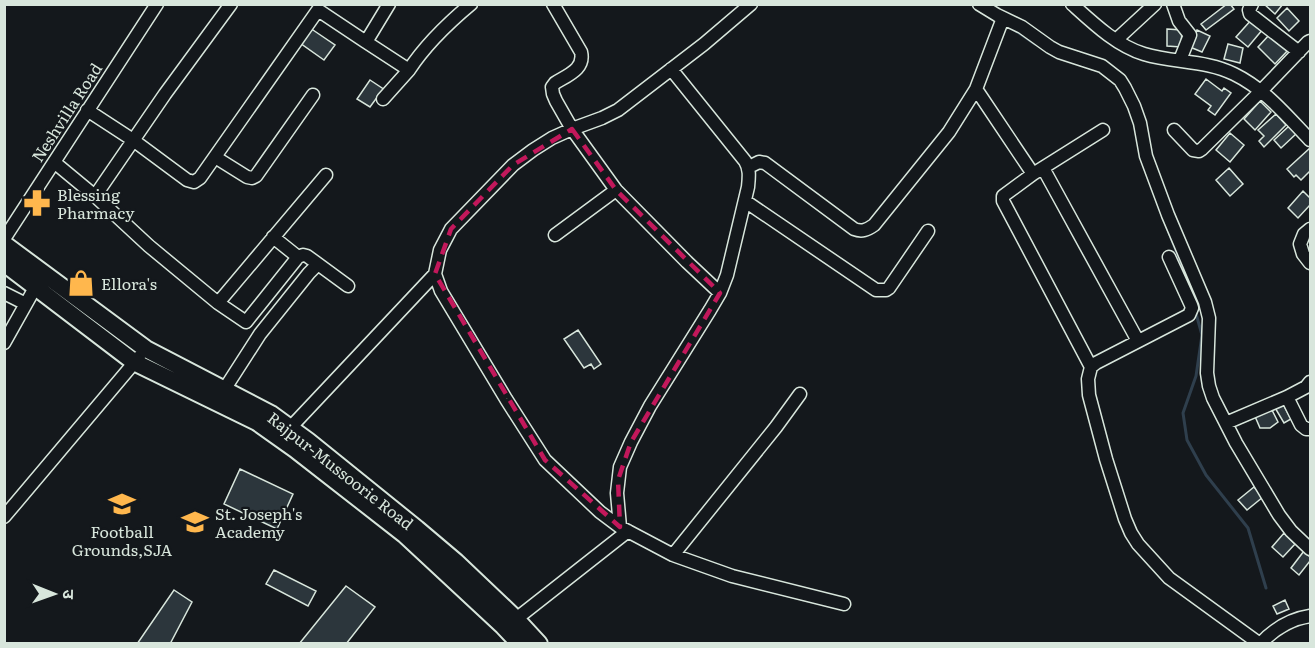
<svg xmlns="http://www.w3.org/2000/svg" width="1315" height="648" font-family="Literata,'Noto Sans Devanagari',serif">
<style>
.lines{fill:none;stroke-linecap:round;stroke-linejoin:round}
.stream{stroke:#2f3f4d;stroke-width:3}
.building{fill:#2c363c;stroke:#d8e6dc;stroke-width:1.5}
.minor-casing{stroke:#d8e6dc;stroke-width:15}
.major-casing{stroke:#d8e6dc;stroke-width:20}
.minor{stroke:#14181c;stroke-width:12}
.major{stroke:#14181c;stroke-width:16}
.marked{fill:none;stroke:#c2185b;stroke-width:4.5;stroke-dasharray:12 8;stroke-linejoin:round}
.labels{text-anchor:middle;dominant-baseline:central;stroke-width:4.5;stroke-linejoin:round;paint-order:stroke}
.street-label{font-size:16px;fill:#d8e6dc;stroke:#14181c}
.poi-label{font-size:16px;fill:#d8e6dc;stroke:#14181c;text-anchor:start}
</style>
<rect width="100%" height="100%" fill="#14181c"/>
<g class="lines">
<path class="stream" d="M1013 29 1035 44
M1166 225 1184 271 1189 286
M1195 310 1202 335 1196 376 1183 413 1187 440 1206 475 1248 528 1266 588"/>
</g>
<path class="building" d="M1227 4H1230L1234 9 1206 30 1201 24Z
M1264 4H1283L1275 14Z
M1287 8 1299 21 1289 31 1277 18Z
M1252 19 1263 29 1248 47 1236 37Z
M310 28 335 45 324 60 300 43Z
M1167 29 1182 30 1181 47 1167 46Z
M1197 30 1210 36 1202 52 1190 47Z
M1270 34 1290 48 1275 64 1258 47Z
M1228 44 1243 48 1240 63 1224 59Z
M1206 79 1222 91 1224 88 1231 93 1215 115 1208 110 1211 106 1195 94Z
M370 80 385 90 381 98 378 96 370 107 357 99Z
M1260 101 1271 112 1255 130 1244 119Z
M1276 114 1286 125 1264 147 1259 141 1264 136 1258 130Z
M1289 126 1296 134 1281 148 1274 140Z
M1230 133 1244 145 1230 162 1216 150Z
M1310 148V171L1301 180 1296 175 1294 177 1287 169Z
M1229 168 1243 184 1230 196 1216 180Z
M1303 191 1310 198V205L1298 218 1288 208Z
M578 330 601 364 594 369 591 364 584 368 564 339Z
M1282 402 1291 419 1284 423 1274 406Z
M1270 406 1278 422 1270 428H1260L1254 414Z
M240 469 293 494 277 529 224 504Z
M1254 487 1263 497 1247 510 1238 500Z
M1284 533 1295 544 1283 557 1272 547Z
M1304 551 1310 557V561L1299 575 1291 568Z
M274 570 316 591 308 606 266 584Z
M346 586 375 607 346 644H299Z
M174 590 192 602 170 644H137Z
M1285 600 1289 609 1277 614 1273 606Z"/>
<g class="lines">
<defs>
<path id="minor" d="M553 4 581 52C585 69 568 75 555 83L552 87 553 94 556 101 572 129 616 190 687 262 720 293
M751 4 704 44 618 110 602 118 572 129 552 138 533 150 513 165 451 229 440 250 435 274 441 291 506 399 545 460 600 512 620 527 673 555 732 576 844 604
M979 4 997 15 1022 27 1050 47 1059 52 1102 66 1120 80 1125 88 1134 106 1140 123 1146 156 1168 215 1205 302 1209 318 1207 373 1209 386 1213 398 1236 443 1279 515 1291 531 1310 549
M1072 4C1093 23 1117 46 1144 54 1174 63 1206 60 1234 74 1265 89 1287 116 1310 140
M1173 4 1179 21 1190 35 1180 60
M1252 4 1249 10 1250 14 1299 52
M1116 40 1155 4
M366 42 409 70 383 99
M409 70C426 44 447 24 471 4
M976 89 1033 174
M87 110 133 140 187 180 194 182 200 178 318 10 366 42 389 4
M1174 130 1193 150 1199 151 1202 149 1262 90 1308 42 1310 41
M215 157 247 177 252 178 256 176 313 95
M54 162 95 196 149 246 218 303 246 322 298 257 303 255 307 256 348 286
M749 167 759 162 765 163 854 229C862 232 867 230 874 225L949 132 976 89 1003 18
M1043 168 1138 341
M95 196 165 94 231 4
M745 201 876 290H886L889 288 928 231
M1310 229 1304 234 1300 244 1303 254 1310 263
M555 235 616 190
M273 237 298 257
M4 239 157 4
M1169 257 1191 305 1192 308 1189 315 1096 363 1091 367 1088 379 1089 395 1106 459 1125 519 1131 533 1138 544 1169 578 1260 644
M4 293 26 304
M218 303 326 175
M4 343 36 286
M1091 367 1003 201V196L1033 174 1103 130
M224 390 260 334 309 273 318 264
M1287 397 1301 425 1306 429H1310
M1226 423 1287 397 1306 387 1310 382
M290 428 435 274
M4 517 139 357
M620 527 617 493 620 467 631 442 650 406 710 310 720 293 727 275 748 187C749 177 750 169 745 161L671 69
M673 555 776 427 800 394
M516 619 628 531
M1260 644C1274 629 1290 619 1310 616"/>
<path id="major" d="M4 244 146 349 271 414 308 441 417 529 456 562 516 619 539 644
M4 263 134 362 257 422 295 449 404 534 503 626 520 644"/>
</defs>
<use href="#minor" class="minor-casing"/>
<use href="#major" class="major-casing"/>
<use href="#minor" class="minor"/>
<use href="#major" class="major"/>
</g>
<path class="marked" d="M572 129 616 190 720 293 631 442 618 480 620 527 545 460 435 274 451 229 513 165Z"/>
<defs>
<symbol id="pharmacy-bare" viewBox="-9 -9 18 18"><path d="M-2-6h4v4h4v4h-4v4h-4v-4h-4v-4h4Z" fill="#ffb74d" stroke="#14181c" stroke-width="2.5" paint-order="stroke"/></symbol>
<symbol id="shop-bare" viewBox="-9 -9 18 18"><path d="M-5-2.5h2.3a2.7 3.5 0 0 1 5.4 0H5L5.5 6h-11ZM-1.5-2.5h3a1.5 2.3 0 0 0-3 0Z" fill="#ffb74d" stroke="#14181c" stroke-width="2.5" paint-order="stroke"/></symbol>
<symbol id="school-bare" viewBox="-9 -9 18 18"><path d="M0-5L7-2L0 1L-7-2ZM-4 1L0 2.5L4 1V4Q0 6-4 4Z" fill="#ffb74d" stroke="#14181c" stroke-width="2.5" paint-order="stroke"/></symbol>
</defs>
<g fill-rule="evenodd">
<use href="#pharmacy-bare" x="18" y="184" width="38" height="38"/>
<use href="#shop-bare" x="62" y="264" width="38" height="38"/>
<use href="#school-bare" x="103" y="485" width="38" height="38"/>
<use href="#school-bare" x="176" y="503" width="38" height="38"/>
</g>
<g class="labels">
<g class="street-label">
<text transform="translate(66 112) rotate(-57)">Neshvilla Road</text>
<text transform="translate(341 470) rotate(38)">Rajpur-Mussoorie Road</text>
</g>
<g class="poi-label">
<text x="57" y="194">Blessing<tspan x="57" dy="18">Pharmacy</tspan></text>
<text x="101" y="283">Ellora's</text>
<text x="215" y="513">St. Joseph's<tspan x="215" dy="18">Academy</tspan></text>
<text x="122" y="531" text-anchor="middle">Football<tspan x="122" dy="18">Grounds,SJA</tspan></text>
</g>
</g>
<rect width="1315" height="648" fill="none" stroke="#d8e6dc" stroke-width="12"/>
<g transform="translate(54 594) rotate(91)" stroke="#14181c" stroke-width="4.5" paint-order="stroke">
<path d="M0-4.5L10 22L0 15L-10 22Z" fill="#d8e6dc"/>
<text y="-9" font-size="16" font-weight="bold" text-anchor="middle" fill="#d8e6dc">उ</text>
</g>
</svg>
